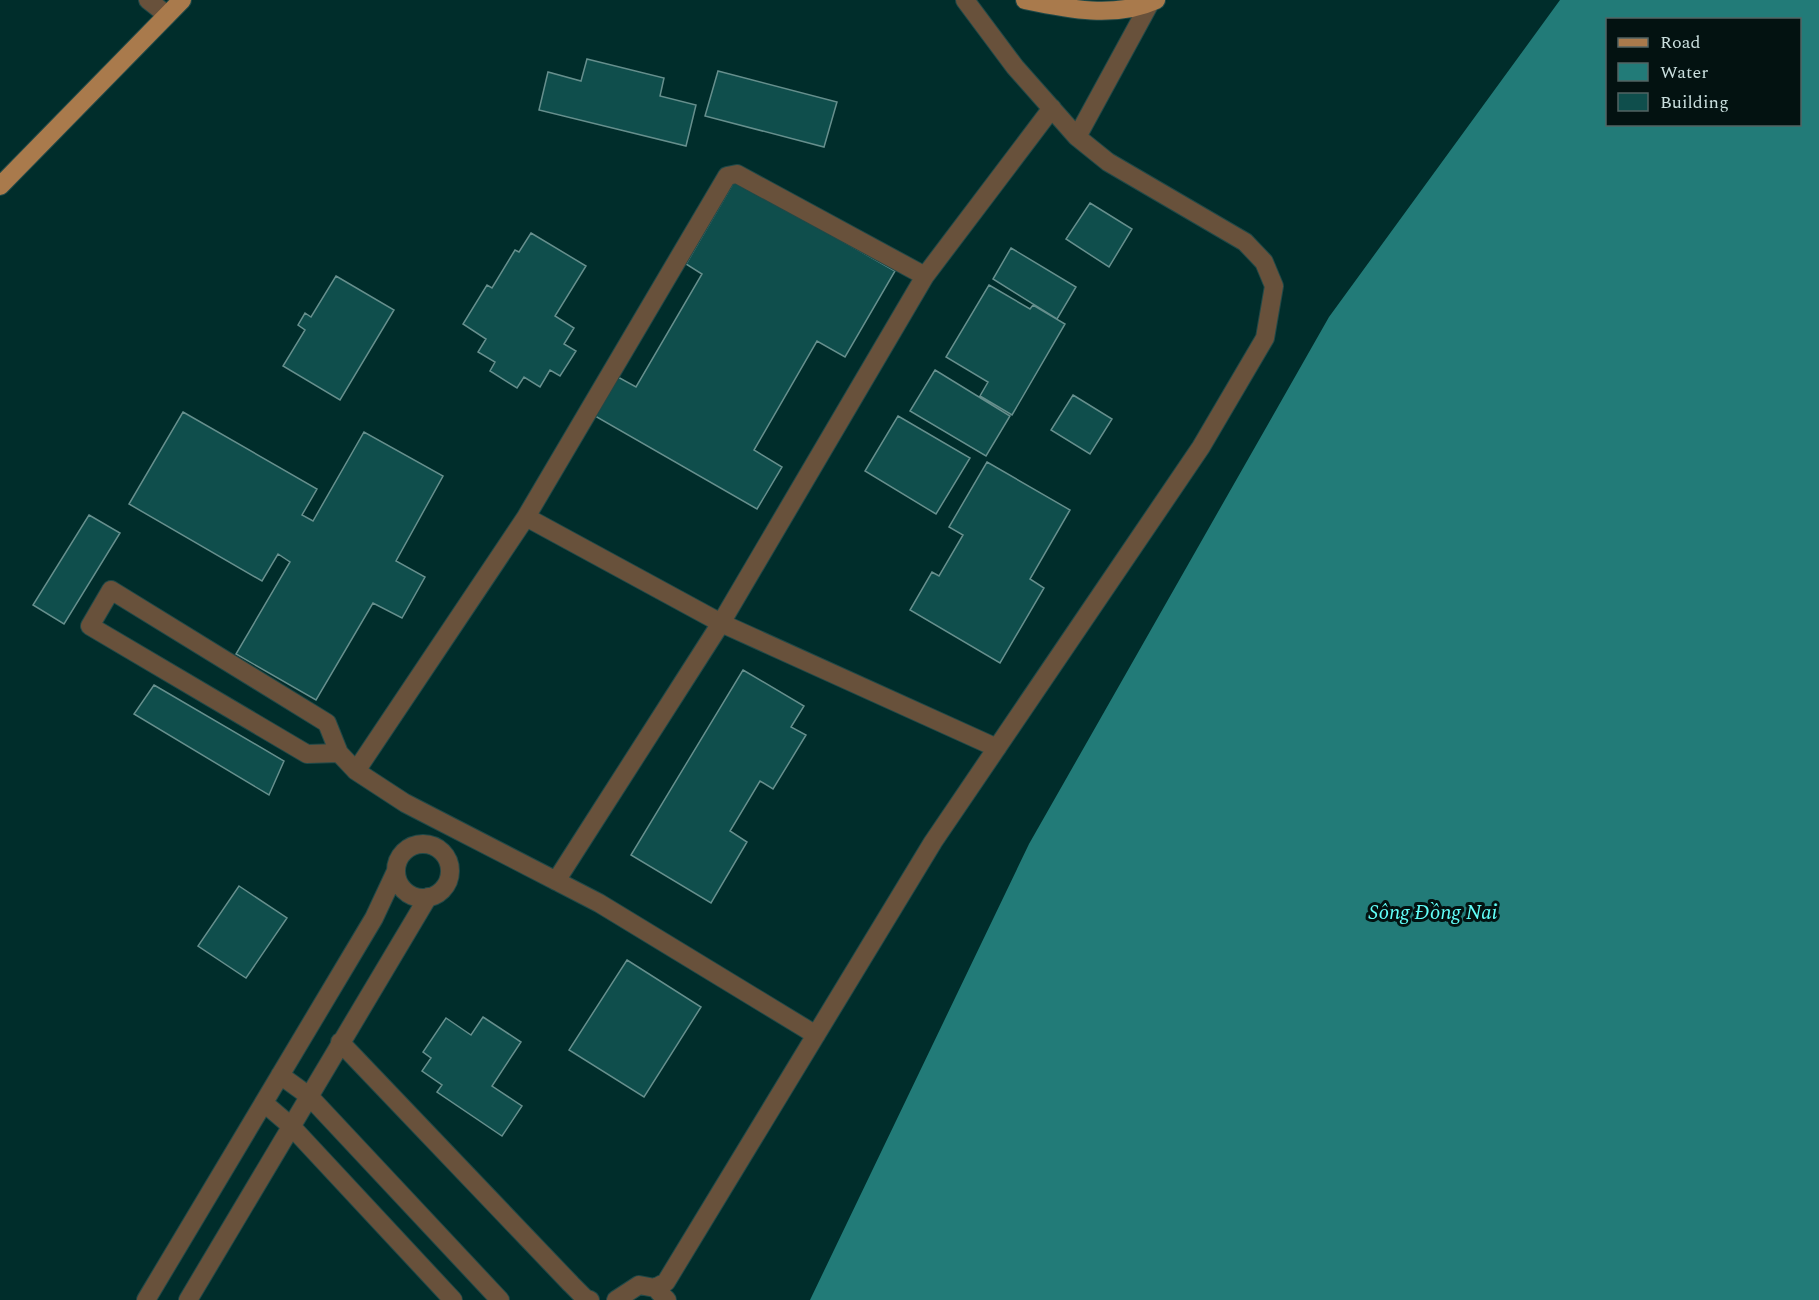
<svg xmlns="http://www.w3.org/2000/svg" width="1819" height="1300" font-family="Spectral,serif">
<style>
.water{fill:#227b78;fill-rule:evenodd}
.building{fill:#0f4e4c;stroke:#668f8d;stroke-width:1.5}
.lines{fill:none;stroke-linecap:round;stroke-linejoin:round}
.minor-casing{stroke:#204948;stroke-width:20}
.major-casing{stroke:#204948;stroke-width:20}
.minor{stroke:#68513b;stroke-width:18}
.major{stroke:#a97a4c;stroke-width:18}
.labels{text-anchor:middle;dominant-baseline:central;stroke-width:6;stroke-linejoin:round;paint-order:stroke}
.water-label{font-size:21px;font-style:italic;fill:#62fff9;stroke:#031211}
</style>
<rect width="100%" height="100%" fill="#002d2b"/>
<path class="water" d="M1560 0H1819V1300H810L1029 844 1329 317ZM1608 20H1800V124H1608Z"/>
<path class="building" d="M587 59 664 78 660 96 696 105 686 146 539 110 548 72 581 81Z
M718 71 837 102 824 147 705 116Z
M735 180 895 271 845 357 817 341 754 450 782 467 757 509 595 416 618 377 636 387 702 274 686 264Z
M1090 203 1132 229 1109 267 1066 239Z
M531 233 586 266 555 316 574 328 564 344 576 351 560 376 550 370 540 387 524 377 517 388 490 371 495 362 478 352 486 339 463 324 487 285 492 288 515 250 519 252Z
M1011 248 1076 287 1057 319 993 279Z
M336 276 394 310 340 400 283 366 305 330 298 325 305 313 311 317Z
M989 285 1030 309 1033 305 1065 324 1012 415 980 396 988 382 946 357Z
M935 370 1010 416 986 456 910 411Z
M1073 395 1112 419 1090 454 1051 430Z
M183 412 317 489 302 515 313 521 364 432 443 476 396 561 425 577 402 618 373 603 316 700 236 654 290 562 278 554 262 581 129 504Z
M898 416 970 458 936 514 865 471Z
M987 462 1070 510 1030 579 1044 588 1000 663 910 610 932 572 939 576 963 535 949 527Z
M89 515 120 533 64 624 33 605Z
M743 670 804 706 791 727 806 735 773 789 760 781 730 831 747 842 711 903 631 855Z
M154 685 284 761 269 795 134 714Z
M239 886 287 918 246 978 198 946Z
M627 960 701 1007 644 1097 569 1050Z
M483 1017 521 1042 492 1086 522 1106 502 1136 437 1092 442 1085 422 1071 431 1058 423 1052 446 1018 471 1035Z"/>
<g class="lines">
<defs>
<path id="minor" d="M148 0 167 15
M1077 137 1150 3
M925 276 737 174 727 176 526 517 721 623 997 748
M339 753 307 754 90 626 111 590 327 723 339 753 356 771 405 803 599 903 816 1035
M356 771 526 517
M396 871a27 27 0 1 1 54 0a27 27 0 1 1-54 0Z
M556 881 721 623 925 276 1052 108
M340 1042 571 1284 585 1298 590 1300
M280 1075 309 1096 500 1300
M264 1103 291 1126 453 1300
M655 1288 666 1282 933 842 1201 447 1265 338 1274 286 1264 262 1245 242 1108 162 1077 137 1015 67 965 0
M146 1300 374 918 396 871
M188 1300 428 897
M616 1300 639 1285 655 1288 667 1300"/>
<path id="major" d="M1025 0C1068 9 1115 19 1156 0
M0 186 182 0"/>
</defs>
<use href="#minor" class="minor-casing"/>
<use href="#major" class="major-casing"/>
<use href="#minor" class="minor"/>
<use href="#major" class="major"/>
</g>
<g class="labels">
<g class="water-label">
<text x="1433" y="913">Sông Đồng Nai</text>
</g>
</g>
<rect x="1606" y="18" width="195" height="108" fill="#031211" stroke="#536463" stroke-width="1.5"/>
<rect x="1618" y="38" width="30" height="9" fill="#a97a4c" stroke="#536463" stroke-width="1.5"/>
<text x="1660" y="48" font-size="18" fill="#cadfde">Road</text>
<rect x="1618" y="63" width="30" height="18" fill="#227b78" stroke="#536463" stroke-width="1.5"/>
<text x="1660" y="78" font-size="18" fill="#cadfde">Water</text>
<rect x="1618" y="93" width="30" height="18" fill="#0f4e4c" stroke="#536463" stroke-width="1.5"/>
<text x="1660" y="108" font-size="18" fill="#cadfde">Building</text>
</svg>
